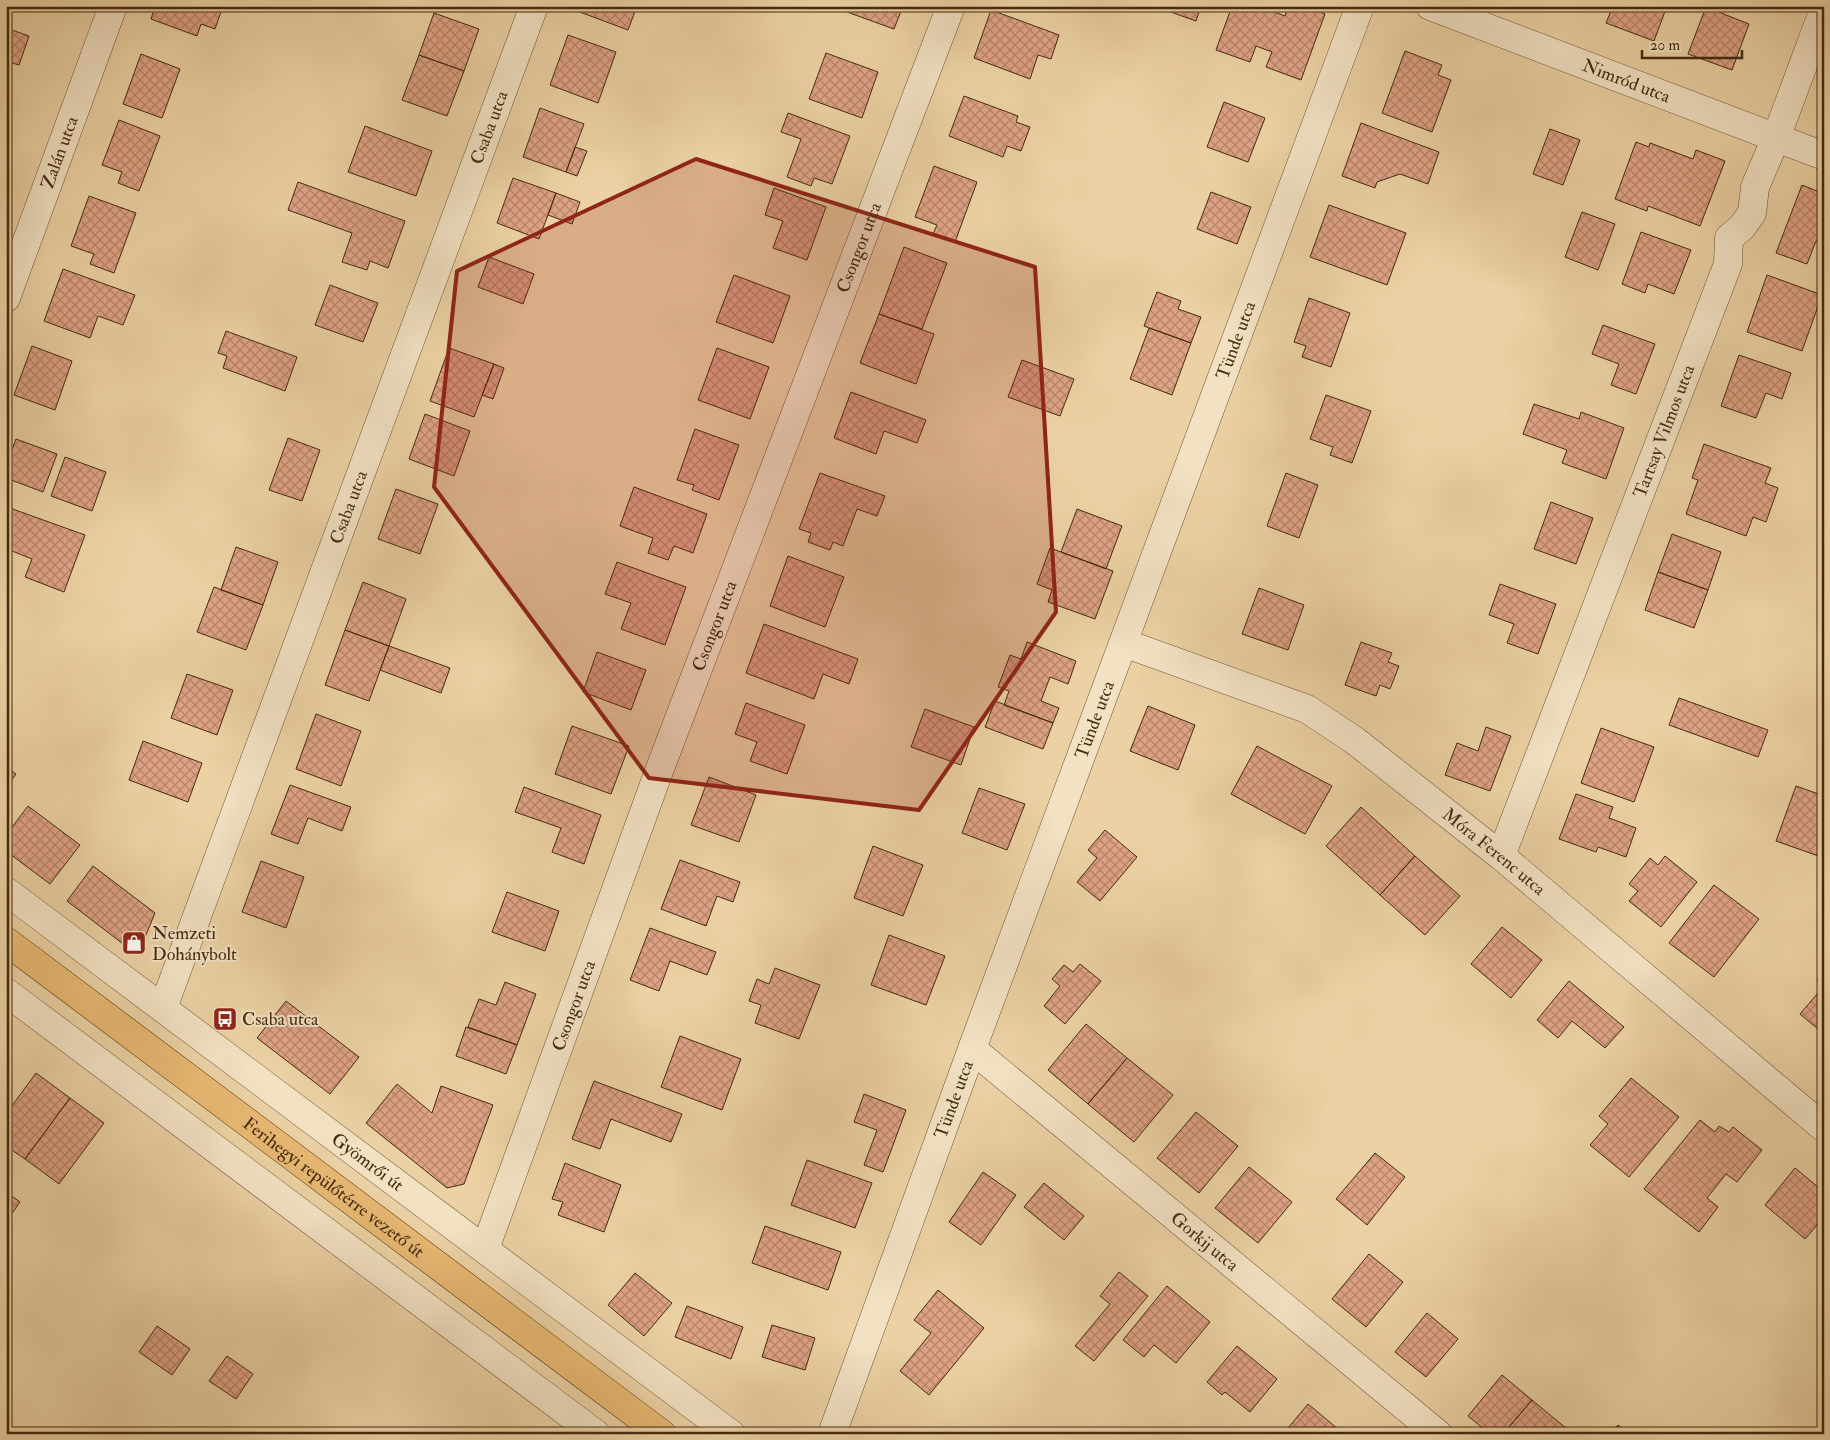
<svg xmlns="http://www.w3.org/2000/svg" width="1830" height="1440" font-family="'IM FELL Double Pica',serif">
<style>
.building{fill:url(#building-cross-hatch);stroke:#442a10}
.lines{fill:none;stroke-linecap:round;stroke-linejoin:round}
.minor-casing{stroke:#6e5435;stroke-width:29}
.major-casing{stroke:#442a10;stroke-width:29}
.minor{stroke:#f2e1c3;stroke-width:28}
.major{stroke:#e6b872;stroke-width:28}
.marked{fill:#8f2418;fill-opacity:0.2;stroke:#8f2418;stroke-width:4;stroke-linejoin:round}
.labels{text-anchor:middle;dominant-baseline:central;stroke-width:4;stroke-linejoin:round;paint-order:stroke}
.street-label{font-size:18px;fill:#442a10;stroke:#f2e1c3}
.poi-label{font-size:18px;fill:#442a10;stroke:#f2e1c3;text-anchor:start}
</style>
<defs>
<pattern id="building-cross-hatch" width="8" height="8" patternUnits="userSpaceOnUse" patternTransform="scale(1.25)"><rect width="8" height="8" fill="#dea285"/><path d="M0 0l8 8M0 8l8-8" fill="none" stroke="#b6846b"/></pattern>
</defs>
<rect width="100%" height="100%" fill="#ebd1a3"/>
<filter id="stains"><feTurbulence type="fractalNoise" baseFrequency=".004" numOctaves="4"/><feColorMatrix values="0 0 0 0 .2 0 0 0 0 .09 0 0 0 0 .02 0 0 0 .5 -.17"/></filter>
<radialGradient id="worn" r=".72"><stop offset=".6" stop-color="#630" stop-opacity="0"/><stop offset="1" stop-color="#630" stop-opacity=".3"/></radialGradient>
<path class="building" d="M155 6H223L215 29 201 24 197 36 151 19Z
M579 6H637L628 30 577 11Z
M849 6H903L894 29 847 12Z
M1154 6H1201L1196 21Z
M1232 6H1270L1269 10 1285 16 1288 6H1304L1325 14 1301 80 1266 67 1272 52 1256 46 1250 62 1216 50Z
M1613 6H1667L1654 41 1606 23Z
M1706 7 1749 24 1732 70 1688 54Z
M991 10 1059 35 1051 59 1038 55 1030 79 974 58Z
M434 13 479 29 464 71 419 55Z
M6 28 29 36 19 65 6 61Z
M568 35 616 52 598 103 550 85Z
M1405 51 1442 65 1438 75 1451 80 1432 132 1382 113Z
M826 53 878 72 862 118 809 99Z
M141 54 180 69 162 118 123 104Z
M419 55 464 71 447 116 402 100Z
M964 96 1018 116 1016 122 1030 127 1021 151 1007 146 1003 157 949 136Z
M1224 102 1265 118 1248 162 1207 147Z
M540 108 584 124 566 172 523 157Z
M788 113 850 136 832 184 814 178 811 186 787 177 801 139 781 132Z
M119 120 160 136 139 191 118 183 122 172 102 165Z
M1361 123 1439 152 1428 184 1400 174 1377 182 1375 188 1342 176Z
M365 126 432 151 416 196 348 172Z
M1550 129 1580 140 1563 185 1533 174Z
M1636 142 1649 147 1650 143 1693 159 1696 150 1725 161 1700 226 1648 206 1647 211 1615 199Z
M575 147 587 151 577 176 566 172Z
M934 166 977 182 955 242 933 234 937 225 915 217Z
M513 178 556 193 539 239 497 223Z
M298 182 405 221 388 268 370 261 367 270 342 262 352 233 288 210Z
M1802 185 1824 194V220L1822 224 1824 225V244L1816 241 1807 264 1776 253Z
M774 188 826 207 807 260 773 248 783 221 765 215Z
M1211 192 1251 207 1237 244 1197 229Z
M556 193 580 202 572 224 548 215Z
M89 196 136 213 114 273 90 264 94 254 71 246Z
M1329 205 1406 233 1387 285 1310 257Z
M1582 212 1615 224 1598 270 1565 257Z
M1641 232 1691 250 1674 294 1648 284 1645 293 1622 284Z
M904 247 947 263 922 329 879 314Z
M489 257 534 274 523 304 478 287Z
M63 269 135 295 123 325 98 316 90 338 44 321Z
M734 275 790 296 773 343 716 322Z
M1767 275 1822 295 1802 351 1747 332Z
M330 285 378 303 363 342 315 325Z
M1157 292 1181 301 1178 309 1201 317 1191 343 1144 326Z
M1309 298 1350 313 1331 367 1302 357 1306 346 1294 342Z
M879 314 934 334 916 384 860 363Z
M1603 325 1655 344 1636 394 1611 385 1619 364 1592 354Z
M1149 328 1191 343 1172 395 1130 379Z
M226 331 297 357 285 391 223 368 227 356 218 353Z
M32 346 72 361 55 410 14 395Z
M449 348 494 364 474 417 430 401Z
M717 348 769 367 750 419 698 400Z
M1739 355 1791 373 1782 399 1766 393 1756 418 1721 406Z
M1022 360 1074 379 1060 416 1008 397Z
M494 364 504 368 493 399 482 395Z
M851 392 926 420 917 443 884 431 876 454 834 438Z
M1326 395 1371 411 1352 463 1330 455 1333 447 1310 439Z
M1534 404 1579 419 1581 412 1624 428 1606 479 1562 463 1567 450 1523 434Z
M425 414 470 431 454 476 409 459Z
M695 429 739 445 719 500 692 490 694 485 677 480Z
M288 438 320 450 302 501 269 490Z
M16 439 57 454 43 492 6 478V465Z
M1704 444 1771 468 1765 483 1778 488 1766 522 1753 517 1746 536 1686 514 1698 480 1692 478Z
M65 457 106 472 92 511 51 496Z
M820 473 885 496 877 516 857 509 843 546 833 542 830 550 808 542 811 533 799 529Z
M1286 473 1318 485 1299 538 1267 526Z
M634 487 707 514 693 553 674 546 668 560 648 553 653 538 620 526Z
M396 489 438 504 420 554 378 539Z
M1551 502 1593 518 1576 564 1534 549Z
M7 507 85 535 64 592 25 577 32 559 12 551 6 566Z
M1077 509 1122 526 1106 569 1061 552Z
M1672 534 1721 552 1708 590 1658 572Z
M236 547 278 562 263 605 221 590Z
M1050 548 1113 571 1095 619 1048 602 1052 590 1037 584Z
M788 556 844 577 825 627 770 606Z
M617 562 686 587 665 645 621 629 631 603 605 594Z
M1658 572 1708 590 1694 628 1645 610Z
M363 582 406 599 389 646 345 630Z
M1500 584 1556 604 1538 654 1507 643 1514 624 1489 615Z
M214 587 263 605 246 650 197 632Z
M1259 588 1304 605 1288 650 1242 634Z
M764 624 858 659 849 684 823 674 814 699 746 673Z
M345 630 389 646 369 701 325 685Z
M1027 642 1076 661 1068 684 1050 677 1041 701 1059 708 1053 723 1004 705 1009 691 998 687 1010 655 1021 659Z
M1361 642 1392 653 1388 662 1399 666 1390 689 1380 685 1376 696 1345 685Z
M389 646 450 668 441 693 380 670Z
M597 652 646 670 631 710 583 692Z
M187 674 233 690 217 735 171 718Z
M1679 698 1768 730 1758 757 1669 725Z
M995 701 1053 723 1043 749 985 727Z
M746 703 805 725 787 774 750 761 757 742 735 734Z
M1148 706 1195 725 1178 770 1130 751Z
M925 709 974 727 961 765 911 747Z
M316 714 361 731 341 786 296 769Z
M572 726 629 746 611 794 555 774Z
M1486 727 1511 736 1490 791 1445 775 1457 743 1478 751Z
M1601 728 1654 747 1634 802 1581 783Z
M143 741 202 763 188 802 129 780Z
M1257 746 1332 786 1305 834 1231 794Z
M6 767 16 774 6 788Z
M709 777 756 795 739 842 691 825Z
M290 785 351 807 342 831 308 818 298 844 271 834Z
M1796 786 1824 796V827L1821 833 1824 834V858L1776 841Z
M524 787 601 815 584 864 552 852 561 828 515 812Z
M979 788 1025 804 1007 850 962 833Z
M1576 794 1613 807 1609 818 1636 828 1626 857 1598 847 1596 852 1559 839Z
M28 806 80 845 50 884 6 851V835Z
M1361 807 1415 856 1380 895 1326 846Z
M1105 830 1137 857 1100 901 1077 882 1097 858 1088 850Z
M873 846 923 865 903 916 854 898Z
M1415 856 1460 896 1425 935 1380 895Z
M1665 856 1697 882 1661 927 1629 901 1638 891 1629 884 1650 858 1658 865Z
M680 860 740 882 733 902 717 896 706 926 661 909Z
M261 861 304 877 286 928 242 912Z
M93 866 155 913 141 947 131 950 67 901Z
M1714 885 1759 919 1714 977 1669 943Z
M507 892 559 911 545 951 492 932Z
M1502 927 1542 960 1511 998 1471 964Z
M650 928 716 952 707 975 670 961 659 991 630 980Z
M889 935 945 956 926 1005 871 985Z
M1080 964 1101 981 1065 1024 1044 1006 1060 986 1052 979 1064 965 1073 972Z
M775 968 820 985 799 1039 755 1023 761 1005 749 1001 757 979 769 984Z
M1824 971V986L1817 980Z
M1569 981 1624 1027 1605 1048 1572 1021 1558 1038 1537 1020Z
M505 982 536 994 517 1045 468 1027 479 999 496 1005Z
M1824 986V1034L1800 1014Z
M286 1001 359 1057 330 1094 257 1038Z
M1086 1024 1127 1058 1088 1104 1048 1070Z
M466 1027 517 1045 506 1074 456 1056Z
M680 1036 741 1059 722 1110 661 1087Z
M1127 1058 1173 1095 1134 1142 1088 1104Z
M36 1073 70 1098 25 1159 6 1146V1114Z
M1631 1078 1679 1117 1629 1177 1590 1145 1608 1124 1599 1116Z
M594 1081 682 1114 671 1142 611 1119 600 1149 572 1139Z
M397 1084 432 1113 441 1086 493 1105 464 1184 447 1188 366 1123Z
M864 1094 906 1110 883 1172 864 1165 877 1130 854 1122Z
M70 1098 104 1123 59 1184 25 1159Z
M1196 1112 1238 1146 1199 1193 1157 1158Z
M1700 1120 1715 1132 1719 1126 1729 1132 1733 1127 1762 1150 1737 1182 1726 1174 1707 1198 1718 1207 1699 1232 1644 1189Z
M1375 1153 1405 1177 1367 1225 1336 1199Z
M807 1160 872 1183 855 1228 791 1205Z
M565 1163 621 1185 604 1232 558 1215 563 1202 552 1199Z
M1249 1167 1292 1202 1258 1243 1215 1208Z
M1795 1168 1824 1192V1217L1805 1239 1765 1205Z
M983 1172 1016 1195 981 1245 949 1222Z
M1044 1183 1084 1216 1064 1240 1024 1207Z
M6 1192 20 1202 6 1222Z
M765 1226 841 1252 828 1290 752 1263Z
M1369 1254 1403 1282 1366 1327 1332 1299Z
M1119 1272 1148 1296 1094 1361 1075 1346 1110 1304 1100 1296Z
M635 1273 672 1303 644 1336 608 1305Z
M1167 1286 1210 1322 1176 1363 1154 1345 1144 1357 1123 1340Z
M938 1290 984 1328 929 1395 900 1371 931 1333 914 1320Z
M687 1306 743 1327 731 1359 675 1337Z
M1427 1313 1458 1339 1426 1377 1395 1352Z
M772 1325 815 1338 805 1370 762 1357Z
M157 1326 190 1349 172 1375 139 1352Z
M1237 1346 1277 1379 1250 1412 1225 1392 1222 1395 1207 1382Z
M227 1356 253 1374 236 1399 209 1381Z
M1502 1375 1532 1400 1503 1434H1490L1468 1416Z
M1532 1400 1573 1434H1503Z
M1308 1404 1344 1434H1283Z
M1618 1425 1629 1434H1610Z"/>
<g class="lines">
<defs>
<g id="minor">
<path id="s1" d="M1430 6 1824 156"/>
<path id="s2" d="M6 298 113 6"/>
<path id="s3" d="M1124 643 1307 709 1354 740 1501 856 1824 1128"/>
<path id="s4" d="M1501 856 1728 264 1729 238 1742 227 1752 213 1755 187 1776 138 1824 9"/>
<path id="s5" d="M6 891 731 1434"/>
<path d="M6 992 596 1434"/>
<path id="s6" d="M163 1008 534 6"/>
<path id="s7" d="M972 1049 1438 1434"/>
<path id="s8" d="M485 1249 659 771 951 6"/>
<path id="s9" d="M832 1434 972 1049 1360 6"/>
</g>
<g id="major">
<path id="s10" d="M6 941 662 1434"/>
</g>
</defs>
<use href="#minor" class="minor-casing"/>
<use href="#major" class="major-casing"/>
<use href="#minor" class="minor"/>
<use href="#major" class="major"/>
</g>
<path class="marked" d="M696 159 1035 267 1056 612 919 810 649 778 434 487 457 271Z"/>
<defs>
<symbol id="shop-square" viewBox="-11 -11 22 22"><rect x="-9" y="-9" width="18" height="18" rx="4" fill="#8f2418" stroke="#f2e1c3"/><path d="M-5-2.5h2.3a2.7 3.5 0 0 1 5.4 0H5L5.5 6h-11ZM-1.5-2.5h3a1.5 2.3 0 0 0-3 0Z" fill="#fff"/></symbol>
<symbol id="bus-square" viewBox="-11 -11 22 22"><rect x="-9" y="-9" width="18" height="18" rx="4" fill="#8f2418" stroke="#f2e1c3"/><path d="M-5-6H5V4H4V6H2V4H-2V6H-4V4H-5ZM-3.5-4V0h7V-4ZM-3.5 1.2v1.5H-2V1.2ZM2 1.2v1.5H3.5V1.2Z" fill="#fff"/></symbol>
</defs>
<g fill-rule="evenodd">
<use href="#shop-square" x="120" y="929" width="28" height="28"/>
<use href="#bus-square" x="211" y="1005" width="28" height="28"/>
</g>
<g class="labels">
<g class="street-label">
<text stroke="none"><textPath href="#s1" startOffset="210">Nimród utca</textPath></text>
<text stroke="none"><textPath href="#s6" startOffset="939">Csaba utca</textPath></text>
<text stroke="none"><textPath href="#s2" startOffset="155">Zalán utca</textPath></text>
<text stroke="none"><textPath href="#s8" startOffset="1069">Csongor utca</textPath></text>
<text stroke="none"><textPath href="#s9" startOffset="1166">Tünde utca</textPath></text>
<text stroke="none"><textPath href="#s4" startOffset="455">Tartsay Vilmos utca</textPath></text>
<text stroke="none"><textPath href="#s6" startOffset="534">Csaba utca</textPath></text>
<text stroke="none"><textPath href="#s8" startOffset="664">Csongor utca</textPath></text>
<text stroke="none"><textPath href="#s9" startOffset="761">Tünde utca</textPath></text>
<text stroke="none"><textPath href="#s3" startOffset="430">Móra Ferenc utca</textPath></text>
<text stroke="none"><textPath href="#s8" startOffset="259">Csongor utca</textPath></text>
<text stroke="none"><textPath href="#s9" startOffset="356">Tünde utca</textPath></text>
<text stroke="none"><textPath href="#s5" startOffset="452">Gyömrői út</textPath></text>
<text stroke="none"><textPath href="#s10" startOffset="410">Ferihegyi repülőtérre vezető út</textPath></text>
<text stroke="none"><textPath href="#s7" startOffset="302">Gorkij utca</textPath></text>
</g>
<g class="poi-label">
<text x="152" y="933">Nemzeti<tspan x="152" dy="21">Dohánybolt</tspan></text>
<text x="242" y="1019">Csaba utca</text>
</g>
</g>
<rect width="1830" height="1440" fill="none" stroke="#ebd1a3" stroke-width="25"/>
<rect x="8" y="8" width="1815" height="1425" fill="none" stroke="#442a10" stroke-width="2.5"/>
<rect x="12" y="12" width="1805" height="1415" fill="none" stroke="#442a10"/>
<path d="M1642 50v8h100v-8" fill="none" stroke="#442a10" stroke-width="2.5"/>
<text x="1650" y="50" font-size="15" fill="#442a10" stroke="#f2e1c3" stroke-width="4" paint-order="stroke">20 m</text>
<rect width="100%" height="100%" filter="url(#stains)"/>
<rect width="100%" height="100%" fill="url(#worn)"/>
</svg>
